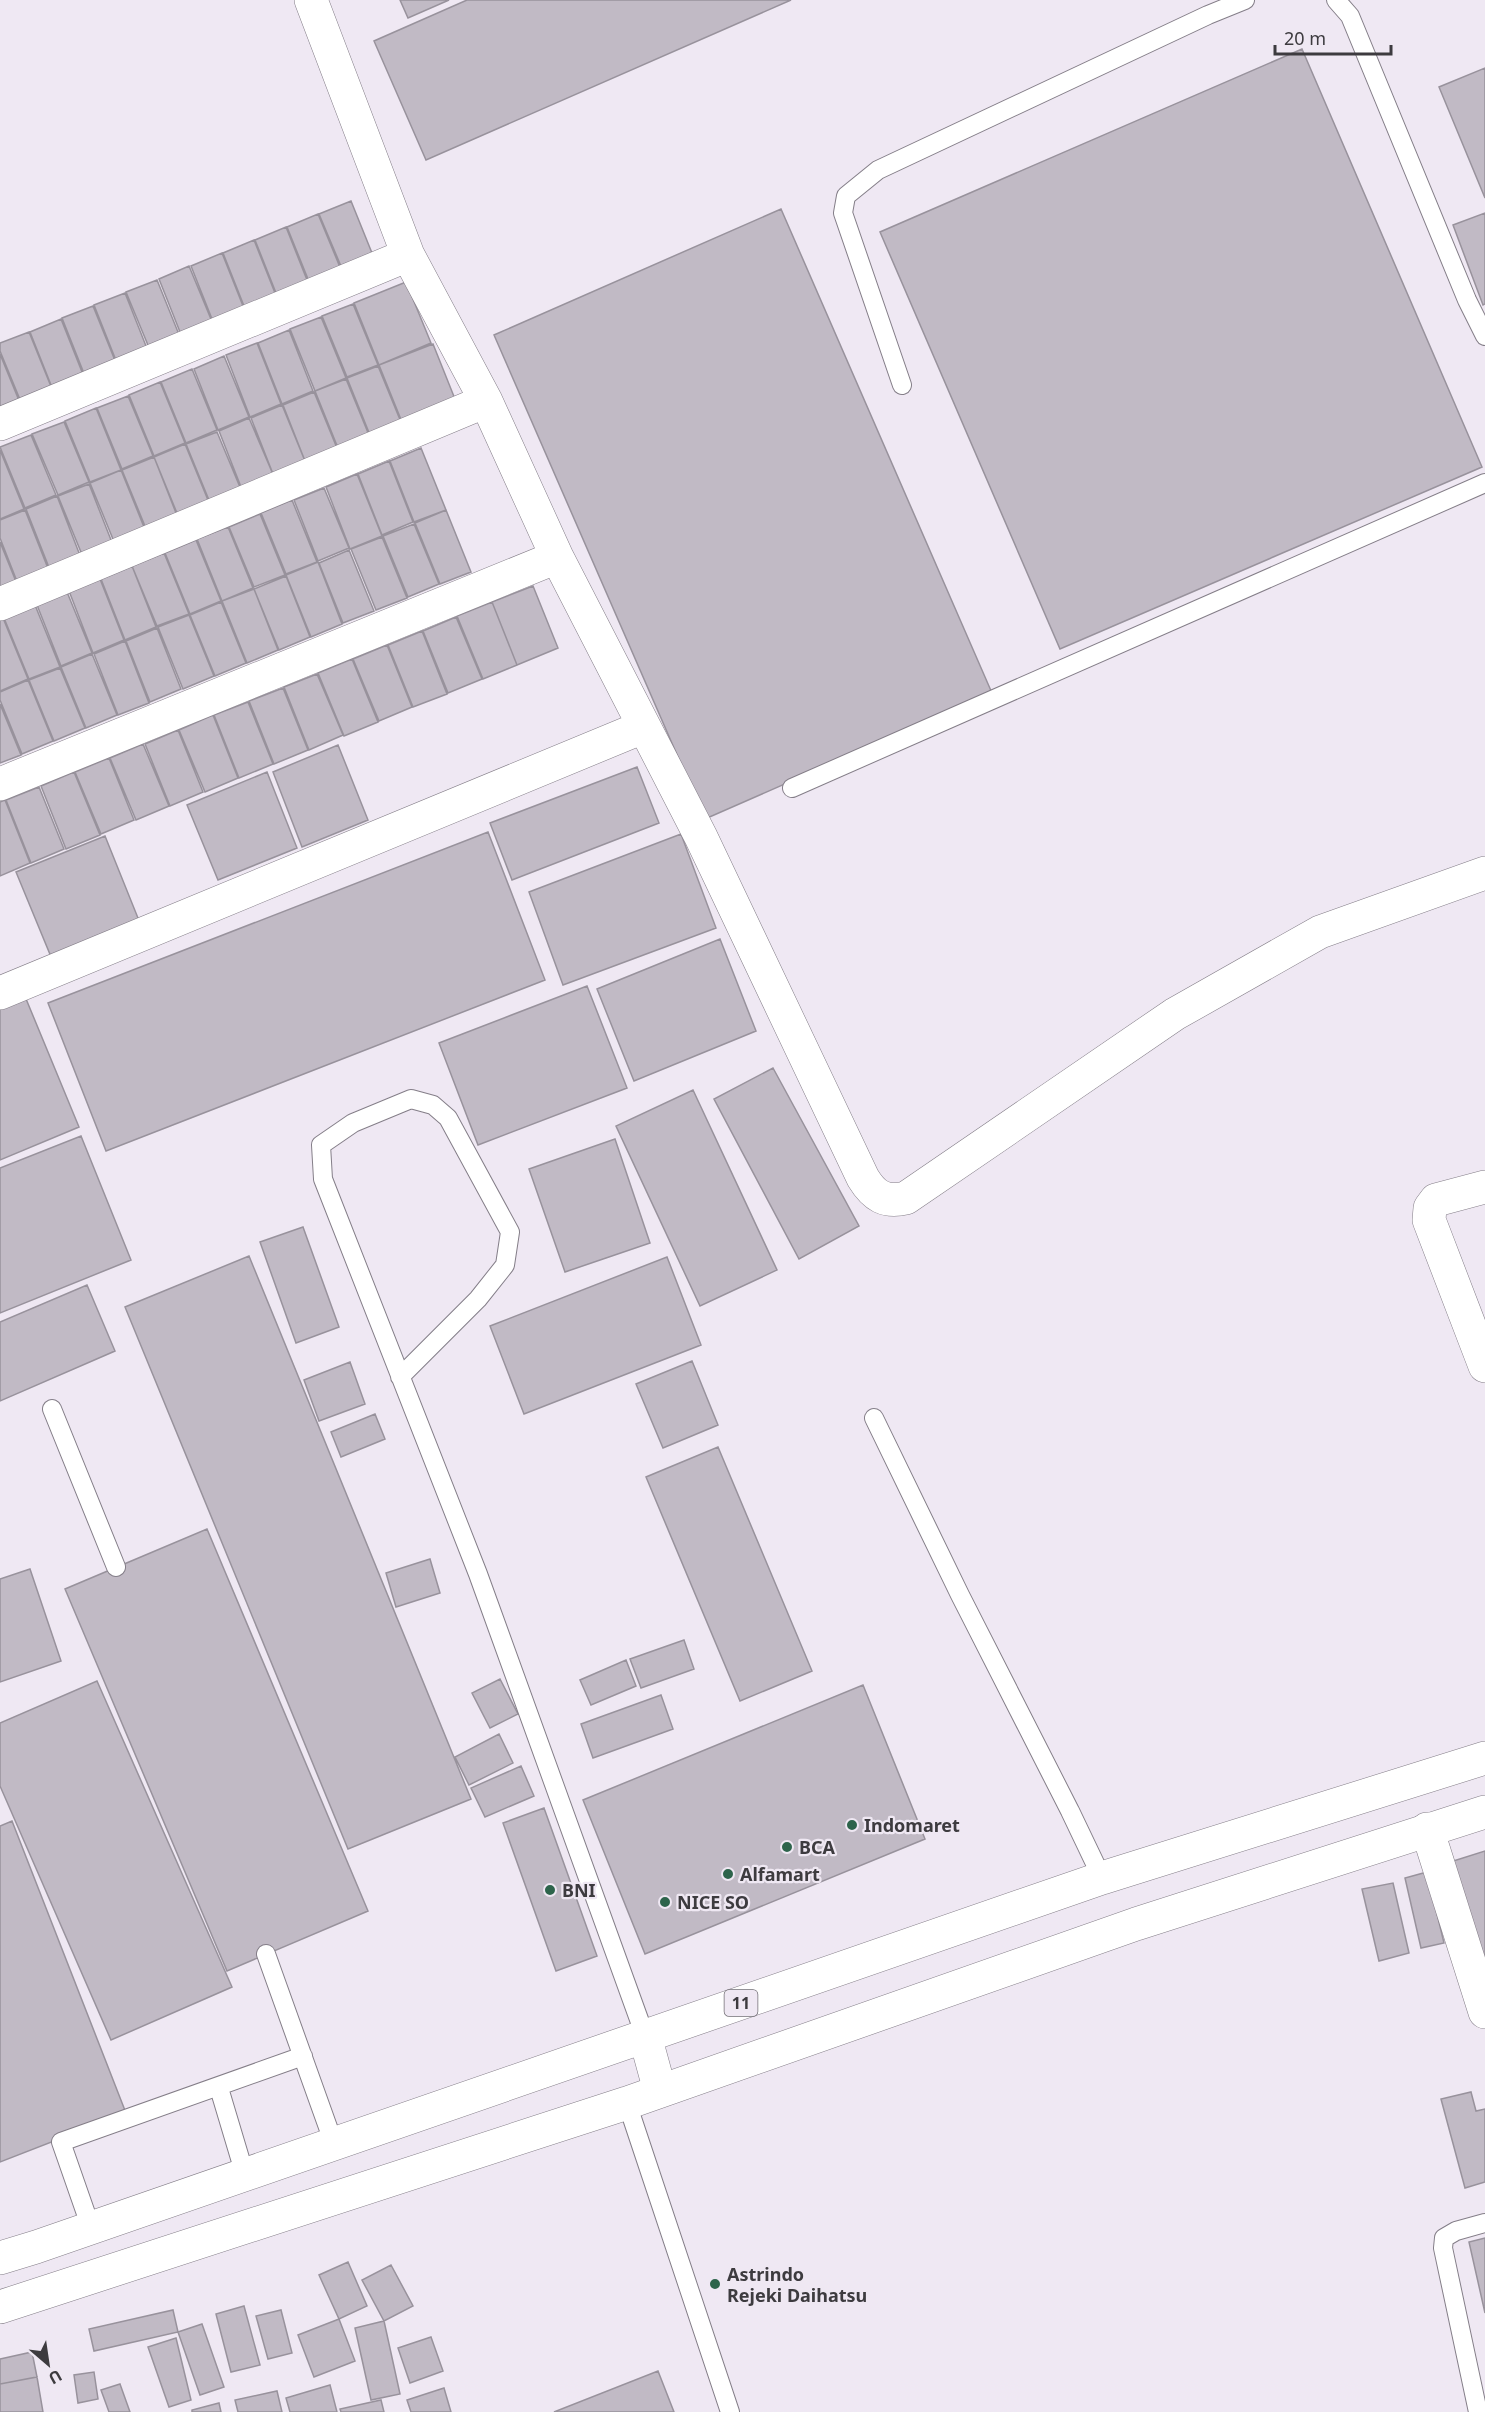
<svg xmlns="http://www.w3.org/2000/svg" width="1485" height="2412" font-family="'Noto Sans',sans-serif">
<style>
.building{fill:#c1bac5;stroke:#98929c;stroke-width:1.5}
.lines{fill:none;stroke-linecap:round;stroke-linejoin:round}
.service-casing{stroke:#847e88;stroke-width:20}
.minor-casing{stroke:#847e88;stroke-width:34}
.trunk-casing{stroke:#847e88;stroke-width:34}
.service{stroke:#fff;stroke-width:18}
.minor{stroke:#fff;stroke-width:33}
.trunk{stroke:#fff;stroke-width:33}
.poi-dot{fill:#2d644b;stroke:#efe8f3;stroke-width:2}
.labels{text-anchor:middle;dominant-baseline:central;stroke-width:4.5;stroke-linejoin:round;paint-order:stroke}
.shield{fill:#efe8f3;stroke:#726f75;stroke-width:1.5}
.shield-label{font-size:16px;font-weight:bold;fill:#3d3b3f}
.poi-label{font-size:18px;font-weight:bold;fill:#3d3b3f;stroke:#efe8f3;text-anchor:start}
</style>
<rect width="100%" height="100%" fill="#efe8f3"/>
<path class="building" d="M400 0H449L408 18Z
M467 0H791L426 160 374 41Z
M1302 49 1482 467 1060 649 880 232Z
M1485 68V198L1439 87Z
M351 201 374 258 343 271 319 214Z
M781 209 992 693 705 819 494 335Z
M1485 213V304L1483 305 1453 225Z
M318 214 342 272 310 284 287 227Z
M286 227 309 285 278 298 255 240Z
M254 240 277 298 246 311 223 253Z
M222 253 245 311 214 324 191 266Z
M189 266 213 324 182 337 159 279Z
M157 280 180 337 150 350 126 292Z
M406 282 431 343 379 365 354 303Z
M125 293 148 351 117 363 94 305Z
M353 304 378 365 347 377 322 316Z
M93 306 116 363 85 376 62 318Z
M321 317 346 378 315 391 290 329Z
M61 319 84 377 53 390 30 332Z
M289 330 313 391 282 404 258 343Z
M29 332 52 389 21 402 0 351V343Z
M257 343 281 404 250 417 226 355Z
M433 344 457 404 404 427 379 365Z
M0 354 20 403 0 411Z
M224 356 249 417 218 430 194 369Z
M378 366 403 427 372 440 347 378Z
M192 369 217 430 186 443 161 382Z
M346 379 371 440 340 453 315 391Z
M160 382 185 443 154 456 129 395Z
M314 392 339 453 307 466 283 405Z
M128 396 153 456 122 469 97 408Z
M282 405 307 466 275 479 251 418Z
M96 408 121 470 90 482 65 421Z
M249 418 275 479 243 492 219 431Z
M64 422 89 482 58 495 32 434Z
M217 432 242 492 211 505 186 444Z
M31 435 56 495 25 508 0 447Z
M185 444 210 505 179 518 154 457Z
M421 448 446 510 414 522 390 461Z
M0 450 24 509 0 519Z
M154 457 178 518 147 531 122 470Z
M389 461 413 522 382 535 358 474Z
M121 470 146 532 115 544 90 483Z
M357 474 382 536 350 549 326 487Z
M89 484 113 545 83 557 58 496Z
M324 488 349 548 318 561 294 500Z
M57 496 81 558 50 570 26 509Z
M292 500 317 562 286 574 261 513Z
M25 510 49 571 18 584 0 538V520Z
M446 510 471 572 440 584 415 523Z
M260 514 285 575 254 587 229 527Z
M414 524 439 584 408 597 383 536Z
M228 527 253 588 222 601 197 539Z
M382 537 407 598 376 610 351 549Z
M196 540 221 601 190 614 165 553Z
M0 542 17 584 0 591Z
M349 550 374 611 343 623 319 563Z
M164 553 189 614 157 626 132 566Z
M318 562 342 624 311 637 286 575Z
M132 566 156 627 125 640 101 579Z
M286 576 310 637 279 650 254 589Z
M100 579 124 640 93 653 69 591Z
M533 586 558 648 517 665 492 602Z
M254 589 278 650 247 663 222 601Z
M67 592 92 653 61 666 37 605Z
M221 602 246 663 215 676 190 615Z
M492 602 517 665 483 679 457 616Z
M35 605 60 667 29 679 4 618Z
M189 615 214 676 183 689 158 627Z
M456 617 482 679 448 693 423 631Z
M3 618 28 679 0 691V620Z
M157 628 181 689 150 702 126 641Z
M422 631 447 694 413 707 388 645Z
M125 641 149 703 118 715 94 654Z
M387 645 412 707 379 721 353 659Z
M92 654 117 715 86 728 61 667Z
M352 659 378 722 344 736 318 673Z
M60 668 85 728 54 741 29 680Z
M317 674 343 735 309 750 284 687Z
M28 680 53 741 22 754 0 700V692Z
M283 688 308 750 274 764 249 701Z
M248 702 273 764 239 778 214 715Z
M0 704 21 755 0 763Z
M213 715 238 778 205 792 179 730Z
M178 730 203 792 170 806 145 744Z
M143 744 169 806 136 820 110 758Z
M338 745 368 820 302 847 273 772Z
M109 758 134 820 101 834 75 772Z
M637 767 659 823 512 880 490 823Z
M74 772 100 835 66 849 41 786Z
M267 772 297 848 218 880 187 805Z
M39 787 64 849 31 863 6 800Z
M5 800 30 863 0 876V802Z
M488 832 545 980 106 1151 48 1003Z
M681 834 716 928 563 985 529 892Z
M105 836 142 928 54 964 16 872Z
M720 939 756 1031 634 1081 597 989Z
M587 986 627 1088 478 1145 439 1043Z
M24 994 79 1127 0 1160V1004Z
M773 1068 859 1226 799 1259 714 1099Z
M693 1090 777 1270 700 1306 616 1126Z
M81 1136 131 1260 0 1313V1168Z
M615 1139 650 1243 565 1272 529 1169Z
M303 1227 339 1327 296 1343 260 1242Z
M249 1256 471 1799 348 1849 125 1307Z
M667 1257 701 1345 524 1414 490 1326Z
M87 1285 115 1351 0 1401V1322Z
M692 1361 718 1425 663 1448 636 1384Z
M350 1362 365 1404 319 1421 304 1380Z
M375 1414 385 1439 341 1457 331 1432Z
M718 1447 812 1671 740 1701 646 1477Z
M207 1529 368 1911 227 1971 65 1589Z
M430 1559 440 1593 396 1607 386 1573Z
M30 1569 61 1661 0 1682V1579Z
M684 1640 694 1669 641 1688 630 1659Z
M626 1660 636 1686 591 1705 580 1680Z
M500 1679 518 1714 490 1728 472 1693Z
M97 1681 232 1987 111 2040 0 1786V1723Z
M863 1685 925 1839 645 1954 583 1800Z
M661 1695 673 1729 593 1758 581 1724Z
M499 1734 513 1763 469 1785 455 1757Z
M521 1766 534 1796 485 1817 471 1788Z
M544 1808 597 1956 556 1971 503 1823Z
M12 1821 126 2113 0 2162V1826Z
M1485 1851V1979L1447 1863Z
M1427 1872 1444 1943 1421 1948 1405 1878Z
M1393 1883 1409 1953 1379 1961 1362 1889Z
M1471 2092 1476 2111 1485 2109V2182L1465 2188 1441 2099Z
M1485 2238V2313L1469 2242Z
M348 2262 367 2306 339 2319 319 2275Z
M391 2265 413 2306 384 2321 362 2280Z
M244 2306 260 2365 231 2372 216 2314Z
M173 2310 178 2332 94 2351 89 2329Z
M281 2310 292 2353 268 2359 256 2316Z
M339 2319 355 2361 314 2377 298 2335Z
M384 2321 400 2394 371 2400 355 2328Z
M202 2324 224 2387 200 2395 178 2332Z
M431 2337 443 2371 410 2383 398 2348Z
M176 2338 191 2400 169 2407 148 2347Z
M32 2352 37 2377 0 2384V2359Z
M658 2371 674 2412H554Z
M94 2372 98 2399 78 2403 74 2375Z
M37 2377 43 2412H0V2384Z
M120 2384 130 2412H109L101 2390Z
M330 2385 337 2412H290L286 2398Z
M444 2388 451 2412H411L407 2400Z
M277 2391 282 2412H238L235 2400Z
M381 2400 384 2412H341L340 2409Z
M219 2403 221 2412H192V2410Z"/>
<g class="lines">
<defs>
<path id="service" d="M1336 0 1350 16 1467 300 1485 336
M902 385 843 213 846 196 878 170 1208 15 1245 0
M792 788 1485 483
M400 1377 478 1299 505 1265 510 1232 448 1118 433 1105 411 1099 353 1123 321 1145 323 1179 478 1574 645 2036
M52 1409 116 1567
M874 1418 960 1595 1070 1811 1102 1878
M266 1954 334 2144
M219 2088 245 2175
M627 2103 730 2412
M91 2228 61 2142 303 2056
M1478 2412 1443 2248 1444 2238 1456 2231 1485 2223"/>
<path id="minor" d="M311 0 408 255
M0 424 408 255 486 401 557 557
M0 604 486 401
M0 784 557 557 701 837 863 1178C874 1196 885 1203 906 1198L1175 1014 1320 932 1485 873
M0 993 643 727
M1485 1187 1436 1200 1430 1208 1429 1220 1485 1366
M1427 1829 1485 2012"/>
<path id="trunk" d="M645 2036 660 2091
M0 2258 36 2247 1102 1878 1485 1758
M0 2307 627 2103 1136 1924 1485 1812"/>
</defs>
<use href="#service" class="service-casing"/>
<use href="#minor" class="minor-casing"/>
<use href="#trunk" class="trunk-casing"/>
<use href="#service" class="service"/>
<use href="#minor" class="minor"/>
<use href="#trunk" class="trunk"/>
</g>
<g class="poi-dot">
<circle cx="852" cy="1825" r="6"/>
<circle cx="787" cy="1847" r="6"/>
<circle cx="728" cy="1874" r="6"/>
<circle cx="550" cy="1890" r="6"/>
<circle cx="665" cy="1902" r="6"/>
<circle cx="715" cy="2284" r="6"/>
</g>
<g class="labels">
<rect class="shield" x="724.5" y="1990" width="33" height="26" rx="4.5"/>
<g class="shield-label">
<text x="741" y="2003">11</text>
</g>
<g class="poi-label">
<text x="864" y="1825">Indomaret</text>
<text x="799" y="1847">BCA</text>
<text x="740" y="1874">Alfamart</text>
<text x="562" y="1890">BNI</text>
<text x="677" y="1902">NICE SO</text>
<text x="727" y="2274">Astrindo<tspan x="727" dy="21">Rejeki Daihatsu</tspan></text>
</g>
</g>
<g transform="translate(48 2364) rotate(151)" stroke="#efe8f3" stroke-width="4.5" paint-order="stroke">
<path d="M0-4.5L10 22L0 15L-10 22Z" fill="#3d3b3f"/>
<text y="-9" font-size="16" font-weight="bold" text-anchor="middle" fill="#3d3b3f">U</text>
</g>
<path d="M1275 45v9h116v-9" fill="none" stroke="#3d3b3f" stroke-width="3"/>
<text x="1284" y="45" font-size="18" fill="#3d3b3f" stroke="#efe8f3" stroke-width="4.5" paint-order="stroke">20 m</text>
</svg>
